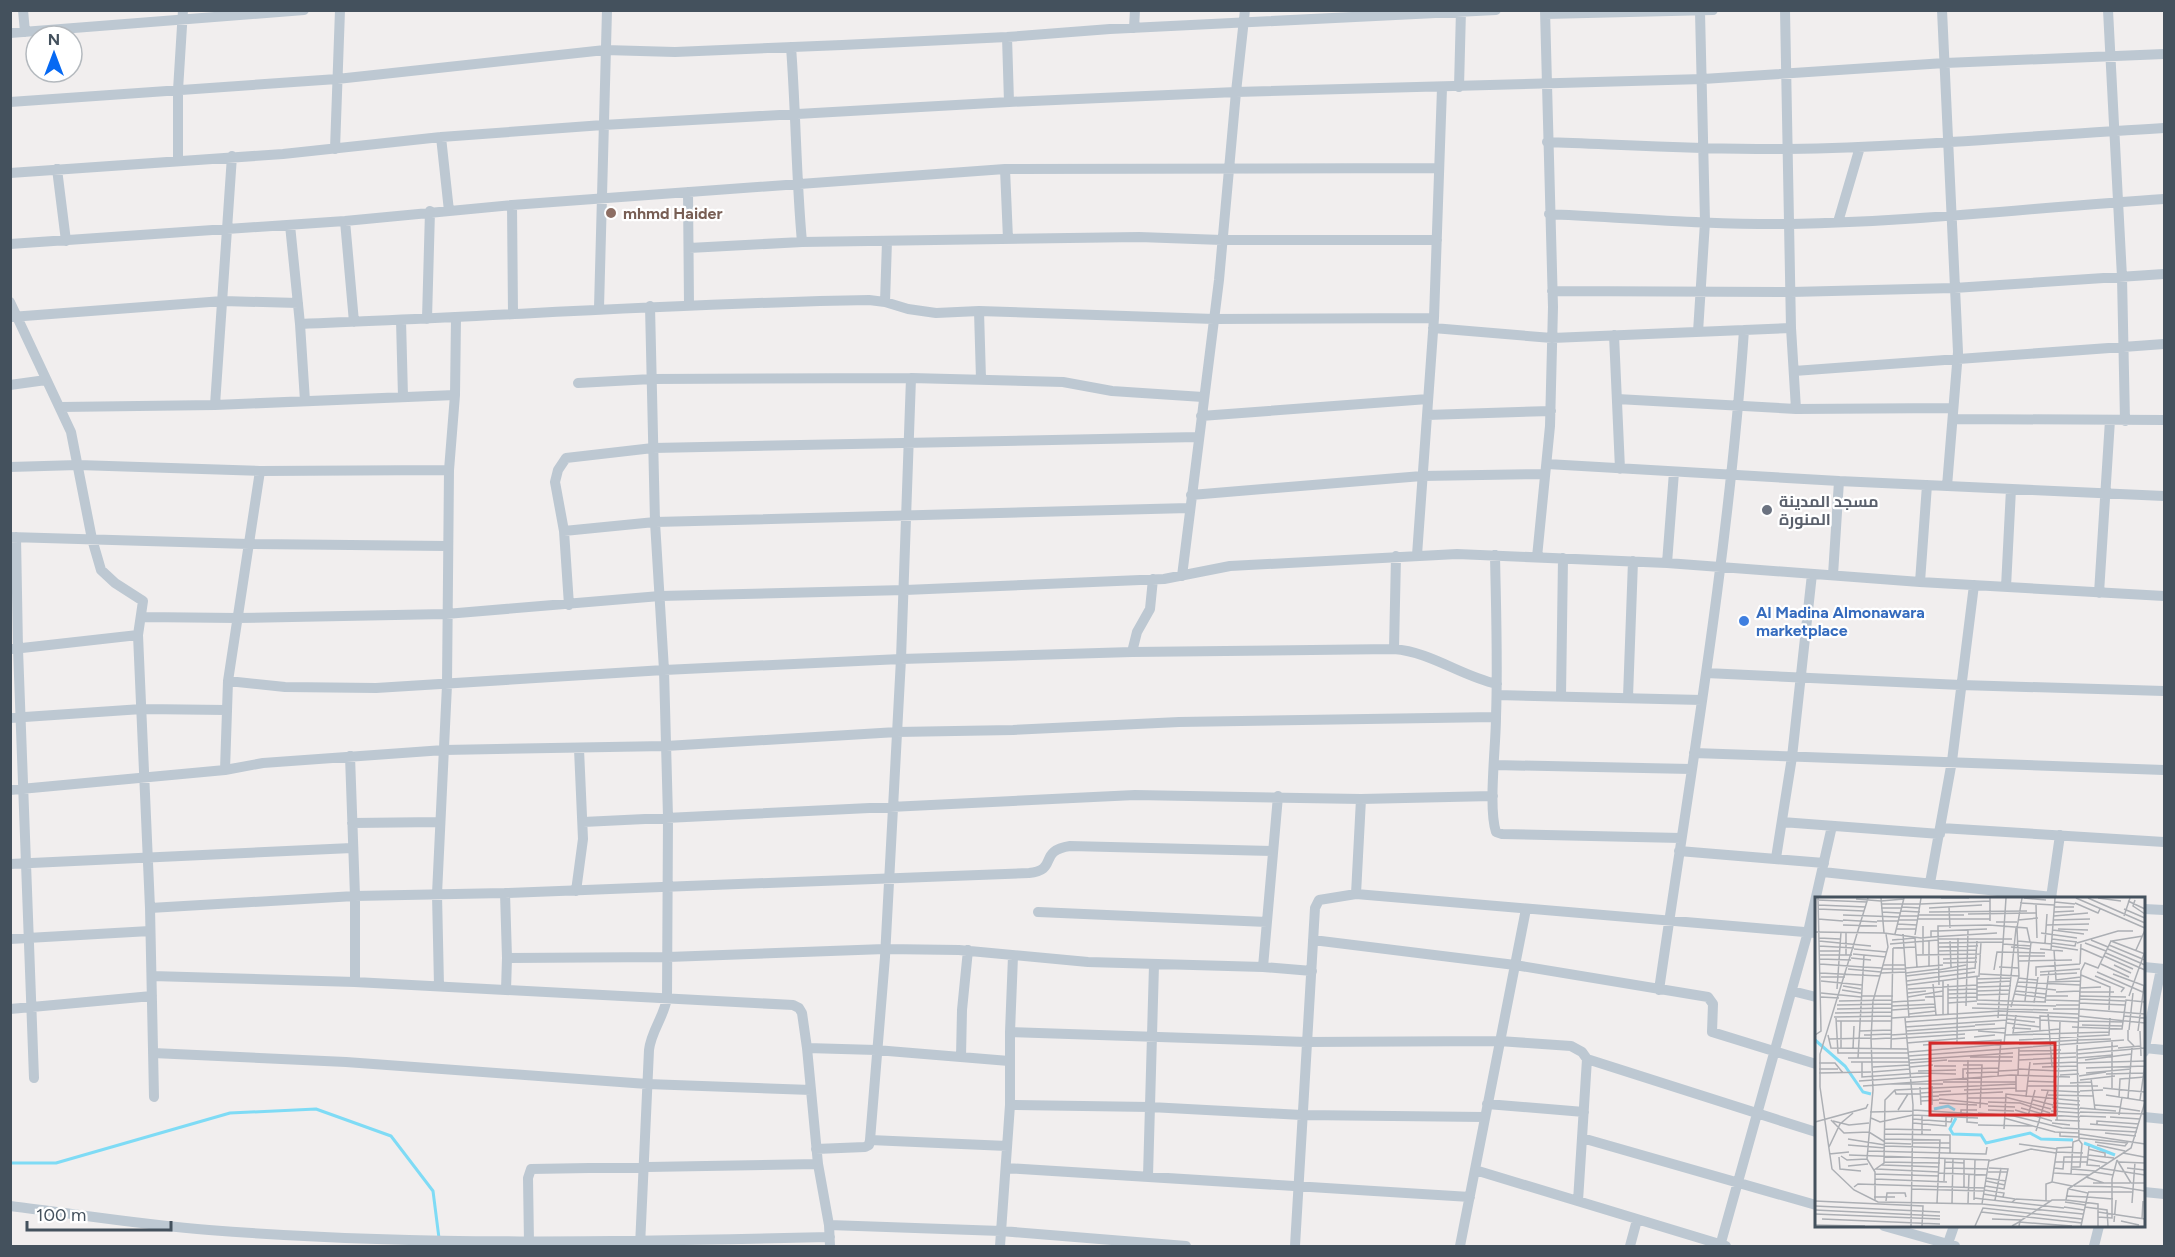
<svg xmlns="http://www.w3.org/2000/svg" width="2175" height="1257" font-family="Figtree,Cairo,sans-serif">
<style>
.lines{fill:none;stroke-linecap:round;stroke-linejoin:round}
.stream{stroke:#7fdbf5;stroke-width:3}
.street{stroke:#bdc8d2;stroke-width:10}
.education-dot{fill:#8d6e63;stroke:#fff;stroke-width:2}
.worship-dot{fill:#6b7280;stroke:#fff;stroke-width:2}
.shop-dot{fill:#3f7fe0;stroke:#fff;stroke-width:2}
.labels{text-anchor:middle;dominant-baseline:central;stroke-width:4.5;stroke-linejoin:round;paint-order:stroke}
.education-label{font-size:16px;font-weight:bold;fill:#785e54;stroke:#fff;text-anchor:start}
.worship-label{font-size:16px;font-weight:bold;fill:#5b616d;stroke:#fff;text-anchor:start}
.shop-label{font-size:16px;font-weight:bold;fill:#366cbe;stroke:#fff;text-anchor:start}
.inset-river{fill:none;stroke:#7fdbf5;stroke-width:3}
.inset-road{fill:none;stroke:#acafb4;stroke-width:1.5}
.view{fill:#d62828;fill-opacity:0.15;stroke:#d62828;stroke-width:3}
.inset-edge{fill:none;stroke:#44515d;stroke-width:3}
</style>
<rect width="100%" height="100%" fill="#f1eeee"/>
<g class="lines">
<path class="stream" d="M10 1163H56L230 1113 316 1109 391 1136 433 1191 440 1246"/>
<path class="street" d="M23 10 25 32
M1785 10 1791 328 1796 409
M1942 10 1958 352 1947 486
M2108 10 2122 277 2125 421
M1545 14 1713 10
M1134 28 1135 10
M10 33 304 10
M1007 37 1009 102
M791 47C796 112 796 177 802 242
M1459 87 1461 10
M10 102 337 79 605 50 675 52 842 45 1007 37 1110 29 1496 10
M441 137 449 211
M1547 142C1628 145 1708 150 1788 149 1914 147 2039 135 2164 128
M335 149 340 10
M178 161V90L183 10
M57 169 66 241
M1005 169 1008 239
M10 173 283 154 441 137 603 125 1009 102 1236 92 1703 79 1945 63 2164 54
M688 192 689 305
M512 205 513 314
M1549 214C1630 218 1711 225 1791 224 1916 222 2040 207 2164 199
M345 221 354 322
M1838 222 1860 147
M290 225 300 324 305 401
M10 244 345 221 512 205 1005 169 1439 168
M689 248 802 242 1139 237 1222 240H1437
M1552 291 1791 292 1954 288 2164 274
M10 302 71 432 92 539 101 570 115 583 143 601 138 635 13 649
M885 302 887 241
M599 308 607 10
M979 311 981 379
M11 317 223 301 298 303
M427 319 430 211
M401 320 403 397
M300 324C490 317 679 303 869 300L885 302 908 309 936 313 979 311 1214 319 1434 318
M1433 328 1552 338 1791 328
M1698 332 1705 222 1700 12
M1614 335 1620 469
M1794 371 2164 344
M911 378 1063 382 1112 391 1203 397
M578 383 652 379 911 378 901 659 885 957 870 1140 869 1145 865 1147 816 1149
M10 385 46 380
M1617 399 1796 409 1953 408
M215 405 232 156
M61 407 215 405 455 395
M1427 415 1551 411
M1201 416 1428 399
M1953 419 2164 420
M1547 464 1839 481 2164 496
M10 467 78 465 260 471 449 470
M1191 495 1422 476 1545 474
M564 531 655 522 1189 508
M10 537 249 544 447 546
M16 537 18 649 34 1078
M1417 555 1434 318 1442 88
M1495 555C1496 609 1498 663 1496 717 1496 745 1488 808 1496 832L1502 834 1681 838
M1537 557 1550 426 1553 307 1545 10
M1667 563 1674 472
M1833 575 1839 481
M1182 576 1219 280 1236 92 1245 10
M1920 582 1927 485
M2006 587 2011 489
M2099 593 2110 420
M569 605 564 531 555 482 558 470 566 458 653 448 1198 437
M141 617 237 618 446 614 660 596 905 590 1164 579 1230 566 1457 554 1667 563 1920 582 2164 596
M138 635 150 908 154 1097
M1394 649 1396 556
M1132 652 1137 632 1150 609 1153 579
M1706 673 1961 685 2164 691
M228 681 285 687 376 688 664 670 901 659 1132 652 1394 649C1431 652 1461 676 1497 684
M1497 695 1702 700
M1561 696 1563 558
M1628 697 1633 561
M10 718 142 709 226 710
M1694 753 2164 770
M350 756 355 896V982
M1495 765 1691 769
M225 770 228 681 260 471
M10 790 225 770 263 763 444 750 666 746 897 732 1013 730 1179 722 1496 717
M583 822 1135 795 1361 799 1493 796
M1782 822 1940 834
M352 823 440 822
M1941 828 2164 842
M1679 851 1824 863
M1776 858 1792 757 1812 574
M10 864 352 848
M1823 872 2052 897
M1930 883 1952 761 1974 585
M576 891 583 839 579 749
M505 893 507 958 668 957 885 949 959 950 1088 962 1263 967 1312 971
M1356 894 1361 799
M2051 898 2060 835
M150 908 355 896 505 893 1029 873C1059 870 1037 851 1070 846L1273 851
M2144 909 2164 910
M1038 912 1267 922
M10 939 150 931
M1313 940 1515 965 1708 997 1713 1004 1712 1032 1816 1064
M1263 967 1278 796
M2144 967 2164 969
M152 976 355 982 793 1005 799 1008 802 1013 807 1048 876 1050 1009 1061
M439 986 437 894 447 685 449 470 455 395 456 318
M506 990 507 958
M1659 990C1691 770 1729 551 1744 330
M1792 991 1816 997
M10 1009 152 996
M1010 1032 1306 1042 1499 1041 1571 1046 1582 1052 1587 1059 1816 1132
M807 1048 818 1164 829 1225 830 1246
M2145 1048 2164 1050
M2144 1052 2161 969
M153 1053 346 1062 647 1084 811 1090
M961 1057 962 1010 968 950
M1487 1104 1584 1112
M1010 1105 1150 1107 1302 1115 1484 1117
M2144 1117 2164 1119
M1582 1138 1816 1205
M870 1140 1007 1146
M1006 1168 1470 1197
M1475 1170 1726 1246
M1148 1176 1154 965
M2144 1192 2164 1194
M1578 1201 1587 1059
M10 1206C76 1214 143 1225 209 1230 416 1246 623 1242 830 1237
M829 1225 1001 1231 1186 1246
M1884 1226 1955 1246
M529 1243 528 1178 531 1169 818 1164
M640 1246 649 1050C651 1031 664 1017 667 998L668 817 664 670 655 522 650 306
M1000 1246 1010 1105V1032L1013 956
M1295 1246 1315 908 1319 900 1356 894 1816 933
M1460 1246 1526 909
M1630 1246 1637 1220
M1720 1246 1808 932 1832 826
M1947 1246 1954 1226
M2094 1246 2099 1226"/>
</g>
<circle class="education-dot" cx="611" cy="213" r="6"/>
<circle class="worship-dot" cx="1767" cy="510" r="6"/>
<circle class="shop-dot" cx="1744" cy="621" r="6"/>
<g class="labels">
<g class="education-label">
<text x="623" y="213">mhmd Haider</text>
</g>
<g class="worship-label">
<text x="1779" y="501">مسجد المدينة<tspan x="1779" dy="18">المنورة</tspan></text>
</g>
<g class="shop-label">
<text x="1756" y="612">Al Madina Almonawara<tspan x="1756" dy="18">marketplace</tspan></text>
</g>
</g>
<g transform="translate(1815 897)">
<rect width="330" height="330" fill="#f1eeee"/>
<path class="inset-river" d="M0 143 30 169 48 195 56 197M119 212 133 209 140 213M141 221 135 232 138 237 166 238 171 246 215 236 226 242 258 243M269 246 300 258"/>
<path class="inset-road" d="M53 1 5 157V190L17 272 39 293 63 305 167 307 248 315M66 1 69 36 106 41 116 40V34H123V29L174 28 212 31 215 45M126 1H154M175 1V24M209 1 231 3M261 1 330 31M273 1 330 26M283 1 306 4M41 2 66 4M2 3 52 5M320 3 318 9 330 17M66 4 89 2M313 4 330 12M240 5 260 7M205 6 239 8M260 6 283 16 285 12M66 7H106M106 7 175 4M3 8 51 10M221 8 222 41M87 10 105 11M134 10 135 31M239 10H259M66 11H86M114 11 167 8M3 12 49 14M309 12 330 21M86 14 105 15M67 15 85 16M114 15 212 14M239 15 259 14M153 17 222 16M28 18 84 20M104 18H149M85 19H104M239 19 273 16M309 19 315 1M3 22 28 24M103 22H175M28 23 62 25M84 23H103M203 23 223 21M239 23 275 22M62 24H83M181 25H202M82 27 102 28M28 28 62 29M231 28 274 27M81 32H101M243 32 273 33M238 33 269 37M0 35 69 36M226 36 262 41M80 37 89 1M88 37 94 121M100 38 106 1M116 40 182 36M4 41 25 42M123 42H197M237 42 262 45M77 43 100 41 102 70M276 43 293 50M4 44 56 49M114 44V69M135 44 136 70M203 44 237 47M297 44 328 39M123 46 188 45M230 46 232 17M237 46 260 49 261 45M262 46 303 34H318M270 46 291 54M75 47 123 43M188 47 216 49M294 48 330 63M4 49 39 51M236 49 263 53M123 50 163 49M196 50 216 52M78 51 101 50M265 51 288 61M39 52 72 55M225 52 248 54M293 52 330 68M236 53 240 1M239 53 241 83 266 80M321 53 330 33M4 54H24M123 54 162 53M291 56 330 73M38 57 71 60M108 57V29M4 58H37M31 58V35M101 58 166 57M204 59H230M289 59 318 72M36 61 56 63M5 62 36 63M128 62 162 61M204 64 257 63M128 66 162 65M5 67 48 70M265 67 266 47M286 67 314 80M68 68H90M299 68 316 76M48 70 67 71M184 70 204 71M91 71 128 68M33 72 66 75M67 72H91M160 72 162 44M123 73 151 68M179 73 182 55 230 56M225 75 265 72M282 75 330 96M5 76 65 79M66 76 91 75M91 76 123 72M165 77 204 79M298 77 330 89M225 78 262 76M266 78 295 90 294 113M91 79 160 71M221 79V70L265 67M280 79 309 91 306 95M6 80H30M203 81 222 83M162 82 196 81M6 84 47 88M92 84 160 75M202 85 265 88M233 85 265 84M162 86 196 84M118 87 121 118M92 88 164 79 166 45M124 88 123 34 172 32M28 89 46 92M201 89 241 93M162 90 196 89M265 91 286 90M22 92 26 35M93 92 162 88M27 93 46 96M133 93 162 92M162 94 195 93M200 94 231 97M241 95 265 94M264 95H299M6 96 46 100M93 96 111 94M133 97 162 96M199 97 231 101M162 98 195 97M46 99H78M231 99H253M264 99 311 100M314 99 329 57M6 100 24 101M93 100 128 94M110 100 128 99M133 101 162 100M264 102 310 104M162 103 231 105M162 103V79M231 103 264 104M24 104 77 103M210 104 216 45M77 105 110 103M230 105 234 74M133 106 162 104M219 106 223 80M264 106 310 108M162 107 241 109M22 108 77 107M241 108H264M77 109 120 107M151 109 153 33M196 110 204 79 202 31 207 1M157 111 233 113M22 112 77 111M238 112H264M264 112 330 117M77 113 120 110M20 116 77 115M233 116 237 170M94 117 121 114M128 118V83M133 118V87M201 118 198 136 245 132M263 119 330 126M309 119 330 121M19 120 77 119M21 121 23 156H94M77 121 185 114 263 117M90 121 98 208 96 329M183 121 191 1M192 122 220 125M225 123 263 125M22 124H77M26 124V152M264 124 308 125M90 125 187 118 225 121M192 126 225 130M160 128 180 127M267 128 308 129M90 130 192 123M257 130 307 132 311 103 330 105M197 131 216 132M313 133V143L319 149M314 133 318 96M44 134 76 133M91 134 160 129M163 134 190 136M225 134V119L263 121M323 134 329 89M325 134 326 159M0 138 6 134 3 1M13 138 16 151 93 152M49 138 76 137M76 138 191 131M190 138 294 135M159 140 180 138M14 142 56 141M56 142 76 141M76 142 150 137M204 143 294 138 295 121M263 143 296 142M297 144V191M142 145 143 41M92 146 150 141M189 147 201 31M204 147 263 143M108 148 186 143 183 179M303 151 326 149M38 152 39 129M76 152 78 51M262 153 303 149M204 154 246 153M94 155 204 146M262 157 330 151M204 158 261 156M94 159 309 143M155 160H198M33 161H94M43 161 49 58M263 161 298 158M94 163 198 156M153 163 152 225 163 226M204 163 261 160M270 163 317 157M133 164H197M36 165H95M47 165V180L105 176M4 166H20L28 176M95 166 132 163M262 166 330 164M218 167 262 165M148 168H167L165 211M119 169H141M58 170 95 168M95 170 118 168M227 170 262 169M271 171 330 169M4 172H23M204 172 245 174M103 174 141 173M184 174 204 173M245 174 263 173M57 175 95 172M4 176 56 175M105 176 141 177M151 176 183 175M271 176 316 172M291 177 329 176M201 178V194H211M203 178 204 150M245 178 264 177M264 179 291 175M148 181V172L184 171M276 181 280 213M265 183 300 179M44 184 116 179M213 184 239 185 240 180M128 185H201M255 186 277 185M75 187H128M48 189 196 178 255 180M117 189V208M212 189H283M105 190 106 208M288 191 330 195M149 193 201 191M226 193 265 195M80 194 81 197H106M265 194 288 193M106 196 136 194M124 198 188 195M233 198 279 199M291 198 330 204M106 200 124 199M190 200 236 212M211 200 215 165M304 200 305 182 330 180M152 201H190M313 201 317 151M124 202 173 207M218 203 238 208M325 203 330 167M106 204 124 203M173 205 205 206 235 216M124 206 162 208M238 206 265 208M280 208 305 210M173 209 200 210M237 210 265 212M206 211 235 219M265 211 301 214M305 211 325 214M83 213 93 197M98 213 163 217M173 213 199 214M200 213 237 224M236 214 265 216M55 215 98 214M265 215 330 217M163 216 199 219 247 231 322 235M146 217V213H162M235 218 265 220M304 218 307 200M213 219 220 193M265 219 291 220M295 220 325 222M56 221 65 225 98 218 163 221M189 221 240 235 264 236M98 222 136 225 137 221M16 223 29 236 54 235 70 245M240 223 265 224M242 223 245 124M18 224 34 228 54 226M0 225 51 211 53 207M98 226 131 229V220M237 226 255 228M275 227 323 231M163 228 217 229M282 228V224L324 227M70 232 116 233M189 232 191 197 265 204M221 234 233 194M245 235V239L264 240M290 236 321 239M70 237 135 238V256M264 237 330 247M107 238V218M264 241 313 246M33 242 70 248M70 242 125 243 122 306M280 245 310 249 313 245M70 246 96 247M97 246H135M204 247 242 252M33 248 70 251M282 248 310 254M70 249 135 251M274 249 272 268 285 269M14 250 25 227 38 216M273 252 290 256V260M52 254 171 257 172 250M241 255 268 256M308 256 329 260M14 257 34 255M34 258 174 263 167 307M273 258 299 261M26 259 32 263 52 262M24 260 25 272 46 274M272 262 292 266M302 263 316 286H330M174 264 216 252 241 256M69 265 125 266M130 265 149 266M240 265H272M304 265 330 266M67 268 124 270M33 269 53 267M257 270H265L267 247 264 243 262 153 266 74 270 66 283 71 296 44 330 57M129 271 173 272M239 271 248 272 249 260H272M284 271 330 278M312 271 330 273M61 272 124 275M257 272 280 274M59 273 69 266 70 203 80 193 201 187M173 275H192M279 275 298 278M124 276 172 278M239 276 274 278M60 277 124 279M256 277 258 245 264 243M271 280 289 286M171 281 191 284M60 282 132 285M129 284 130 261M171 284 190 288M278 286H315M170 289 189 292 193 272 174 271M257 289 237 285 242 251 258 250M259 289 305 290M39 290 43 287 170 291M149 290V262M305 290 330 294M96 292 169 294M254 292 273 296 266 329M169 293 189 296 188 300M273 295H317M168 297 200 302M251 299 272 300M59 300H80M272 300 298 302M159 301 249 311M159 303 160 262M180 303 186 271M251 303 283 307V329M0 304 108 309 107 329M60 304V275L52 262 58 193 56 142 58 104 73 50 71 37M71 304 72 296H90L91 300M231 304V287L237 285M197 305 201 302 235 304M250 305 270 308M137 306 138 261M153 306 154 277M317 306 320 265M0 309 125 315M249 310 269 313M270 310 292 313 293 329M0 313 125 319M166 315 267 326M248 315 268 317M283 315 330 322M0 317 125 322M283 320 297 321V282L302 263M7 322 125 327M177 322 206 323M327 322 328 304M306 324 324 328M299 325 301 303M0 328 50 329M160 329 168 311 267 322M197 329 204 325 257 329M204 329 205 324 237 303H251L253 292 316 251 330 205"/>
<path class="view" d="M115 146H240V218H115Z"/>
<rect width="330" height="330" class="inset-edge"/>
</g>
<rect width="2175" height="1257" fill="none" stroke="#44515d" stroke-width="24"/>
<g transform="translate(54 54)"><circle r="28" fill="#ffffff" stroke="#b4b9be" stroke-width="1.5"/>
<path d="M0-4.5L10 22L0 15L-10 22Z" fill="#0669f3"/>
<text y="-9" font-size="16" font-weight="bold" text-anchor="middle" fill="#44515d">N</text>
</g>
<path d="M27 1221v9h144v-9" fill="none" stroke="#44515d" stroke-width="3"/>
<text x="36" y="1221" font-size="18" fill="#44515d" stroke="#ffffff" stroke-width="4.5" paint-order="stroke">100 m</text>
</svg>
